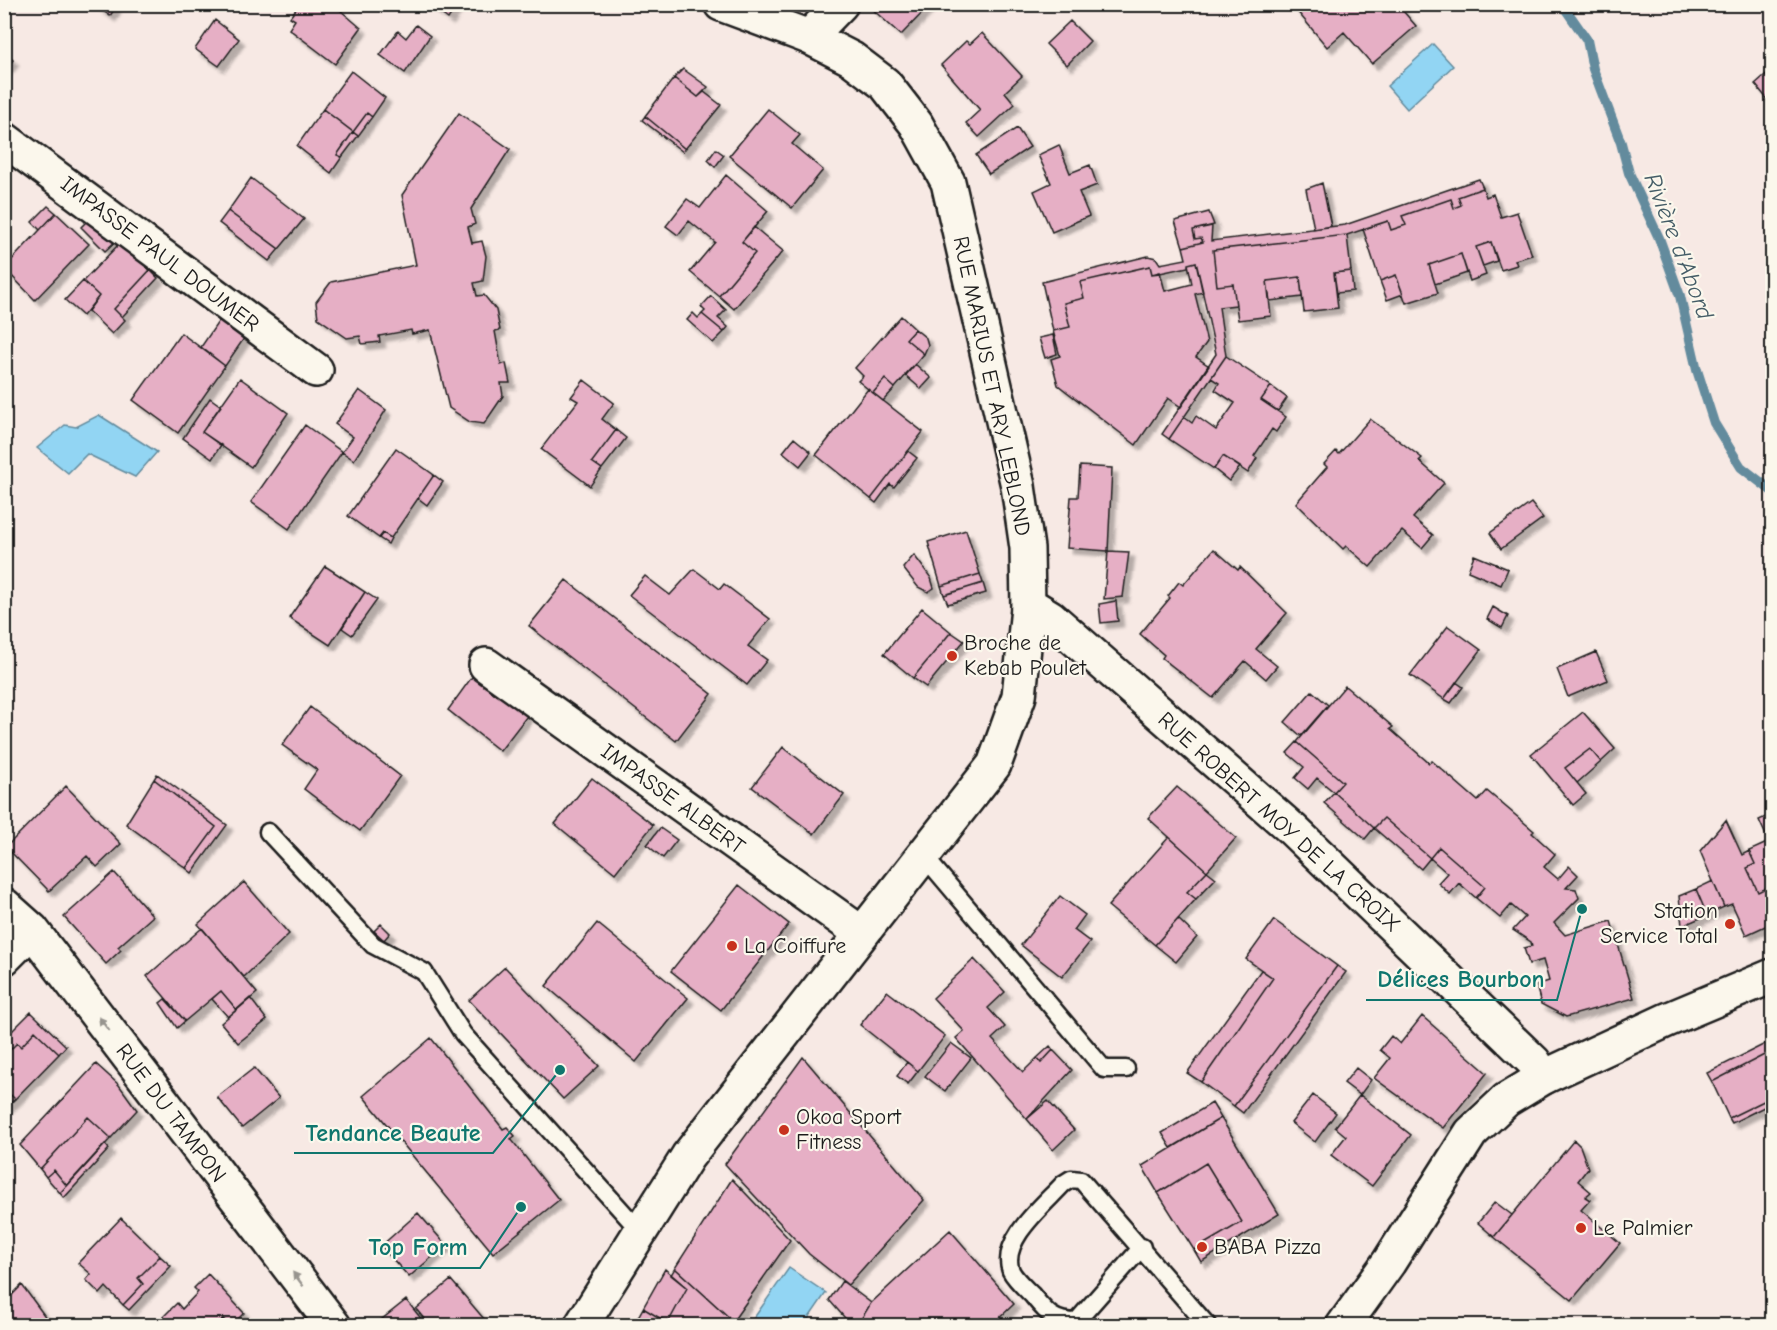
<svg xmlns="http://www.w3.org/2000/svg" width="1777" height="1330" font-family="'Comic Neue',sans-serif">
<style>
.water{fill:#92d5f3;stroke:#638b9d;stroke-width:1.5}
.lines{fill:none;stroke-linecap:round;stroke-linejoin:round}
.stream{stroke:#638b9d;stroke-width:10}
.building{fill:#e6afc5;stroke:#1c1c1c;stroke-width:1.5;filter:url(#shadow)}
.service-casing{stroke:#1c1c1c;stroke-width:21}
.minor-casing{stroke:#1c1c1c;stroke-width:38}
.secondary-casing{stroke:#1c1c1c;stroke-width:38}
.primary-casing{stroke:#1c1c1c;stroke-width:38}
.service{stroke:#fbf7ec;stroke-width:16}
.minor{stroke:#fbf7ec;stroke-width:33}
.secondary{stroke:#fbf7ec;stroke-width:33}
.primary{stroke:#fbf7ec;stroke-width:33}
.oneway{fill:#97948e}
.poi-dot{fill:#c8321e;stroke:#fbf7ec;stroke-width:2}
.labels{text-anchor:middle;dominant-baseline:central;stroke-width:4.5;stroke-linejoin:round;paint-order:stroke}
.street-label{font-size:22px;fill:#1c1c1c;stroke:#fbf7ec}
.poi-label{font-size:22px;fill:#1c1c1c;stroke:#fbf7ec;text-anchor:start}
.water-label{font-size:24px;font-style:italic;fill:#455d67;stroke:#fbf7ec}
.leader{fill:none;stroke:#0f766e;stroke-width:2}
.callout-dot{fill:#0f766e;stroke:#fbf7ec;stroke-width:2}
.callout-label{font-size:24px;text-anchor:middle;font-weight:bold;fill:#0f766e;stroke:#fbf7ec;stroke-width:4.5;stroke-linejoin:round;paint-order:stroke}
</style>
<defs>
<filter id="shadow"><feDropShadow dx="5.5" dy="5.5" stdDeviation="1.5" flood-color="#0004"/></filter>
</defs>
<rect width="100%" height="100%" fill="#f7e9e4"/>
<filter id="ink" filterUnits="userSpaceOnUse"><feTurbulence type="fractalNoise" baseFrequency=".0167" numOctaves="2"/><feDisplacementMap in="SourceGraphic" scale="12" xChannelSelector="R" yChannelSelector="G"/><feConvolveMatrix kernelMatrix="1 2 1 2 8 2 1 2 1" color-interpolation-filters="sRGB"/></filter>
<g filter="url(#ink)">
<path class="water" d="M1433 44 1453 66 1407 109 1387 86Z
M99 415 157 452 135 477 87 454 68 473 37 448 65 425 76 427Z
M789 1268 826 1293 804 1325H749Z"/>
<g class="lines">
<path class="stream" d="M1562 4 1587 40 1593 69 1621 143 1629 173 1659 238 1680 296 1697 370 1714 423 1741 467 1772 491"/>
</g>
<path class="building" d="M94 4H111L115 8 110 16Z
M300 4H333L361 28 335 64 289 29 295 20 290 17Z
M428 4H458L448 19Z
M875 4H927L929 6 901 35 871 8Z
M1291 4H1397L1416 26 1372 64 1344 32 1327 47Z
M215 20 239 39 219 66 195 49Z
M1070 21 1090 41 1067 65 1046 44Z
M416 25 430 36 405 73 380 55 398 31 406 38Z
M982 33 1022 76 1005 92 1015 104 979 137 966 123 980 110 941 65 966 41 970 44Z
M4 53 13 60 4 71Z
M683 69 708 87 698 97 674 78Z
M1772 69V105L1755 84Z
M351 71 385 98 372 117 367 113 353 132 323 109Z
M674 78 698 97 704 92 721 105 685 149 645 116Z
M323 109 353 132 337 155 342 157 331 173 297 146Z
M768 109 800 135 792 144 823 170 792 208 729 156Z
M367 113 372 117 358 136 353 132Z
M459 113 510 149 471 209 475 224 468 227 472 243 482 241 486 256 483 281 474 283 477 296 484 295 496 310 500 330 495 331 501 365 506 363 510 383H501L503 396 484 424 470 422 449 408 430 330 412 334 411 330 379 336 380 342 362 344 360 336 347 338 318 318 316 302 331 282 416 265 402 195Z
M645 116 685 149 683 152 642 120Z
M1017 128 1030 147 989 174 976 155Z
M353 132 358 136 342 157 337 155Z
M1059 145 1070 173 1090 165 1097 185 1079 192 1089 216 1052 232 1034 191 1051 183 1038 155Z
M716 149 724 155 715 167 708 160Z
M726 175 768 211 742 242 755 253 719 296 690 272 715 242 689 221 678 235 666 226 687 199 700 208Z
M251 178 304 219 279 249 228 211Z
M1479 179 1483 188 1458 197 1461 205 1454 208 1451 199 1402 216 1406 225 1391 230 1388 221 1347 235 1213 250 1217 286 1233 284 1236 305 1219 307 1226 356 1169 439 1162 434 1216 354 1196 262 1188 264V267L1160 273 1152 274 1150 266 1080 282 1084 298 1064 303 1070 327 1053 331 1042 282 1148 256 1156 258 1160 264 1186 259 1183 247 1203 242 1201 238 1195 239 1193 230 1212 226 1211 241 1345 225Z
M1322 183 1331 226 1314 229 1306 189Z
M1483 188 1486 197 1493 194 1501 217 1517 212 1532 255 1515 260 1517 265 1501 270 1491 242 1476 247 1486 275 1470 281 1461 254 1429 265 1438 293 1406 303 1396 275 1380 281 1363 229 1388 221 1391 230 1406 225 1402 216 1451 199 1454 208 1461 205 1458 197Z
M48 206 56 213 40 230 32 222Z
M228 211 279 249 269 261 219 223Z
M1209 212 1214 225 1193 230 1195 239 1201 238 1203 242 1183 247 1175 221Z
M56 213 89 244 35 300 4 268Z
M93 215 118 239 105 251 81 227Z
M754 227 783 251 734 309 719 296 755 253 742 242Z
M1347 235 1351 271 1334 273 1338 308 1304 312 1300 277 1267 281 1271 316 1238 320 1233 284 1217 286 1213 250Z
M121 242 150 270 114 309 125 320 112 334 88 311 99 296 83 281Z
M1491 242 1497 261 1483 266 1476 247Z
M1461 254 1467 273 1435 284 1429 265Z
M1196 262 1203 292 1195 294 1207 342 1196 357 1209 366 1181 407 1168 398 1136 445 1058 385 1051 359 1060 356 1053 331 1070 327 1064 303 1084 298 1080 282 1150 266 1152 274 1160 272 1165 291 1192 284 1188 264Z
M150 270 158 278 122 317 114 309Z
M1351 271 1353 291 1337 293 1334 273Z
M1396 275 1403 294 1387 300 1380 281Z
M1300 277 1302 297 1270 301 1267 281Z
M83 281 99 296 83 316 65 300Z
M711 296 726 310 718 318 728 327 724 332 702 314 705 311 701 307Z
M693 313 698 318 702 314 724 332 713 343 687 320Z
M901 316 915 329 906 339 924 354 895 388 885 379 873 393 858 381 863 376 855 368Z
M220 319 245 337 225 366 201 347Z
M915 329 926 338 928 345 924 354 906 339Z
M181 333 225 366 178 433 133 400Z
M1053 335 1057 354 1045 358 1039 338Z
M1226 356 1271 386 1261 400 1286 417 1276 432 1272 429 1254 456 1257 458 1248 473 1223 456 1214 469 1169 439 1184 417 1192 423 1196 416 1216 430 1235 403 1215 390 1219 383 1211 378Z
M915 364 931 378 921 389 905 375Z
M240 378 288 413 251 467 202 432Z
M885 379 895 388 883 401 873 393Z
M584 380 614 403 602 419 616 430 592 462 602 469 590 486 541 449 578 401 571 397Z
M1271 386 1287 398 1278 411 1261 400Z
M868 389 923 432 871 499 816 455Z
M359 390 386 410 354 460 342 452 353 437 335 424Z
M210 398 221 406 202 432 221 445 212 459 183 438Z
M1370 419 1422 458 1419 461 1444 483 1413 518 1433 535 1422 548 1402 531 1370 567 1346 546 1343 549 1296 503 1327 467 1324 464 1336 451 1339 454Z
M305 425 342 452 289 529 251 502Z
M616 430 626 438 602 469 592 462Z
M794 438 811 452 800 466 783 452Z
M396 448 434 475 391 538 383 533 379 538 348 516Z
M908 451 917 458 894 487 890 484 876 503 871 499Z
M1223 456 1240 467 1229 481 1214 469Z
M1080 466 1112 468 1108 551 1067 548 1071 497H1078Z
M434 475 443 482 427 505 418 498Z
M1531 503 1543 518 1501 549 1490 533Z
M966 530 980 574 941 586 928 542Z
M383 533 391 538 388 544 379 538Z
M1214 549 1238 570 1240 567 1287 613 1256 649 1277 666 1266 679 1245 661 1213 698 1162 658 1164 655 1140 634 1170 598 1168 596 1179 582 1183 585Z
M1108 551 1129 552 1123 597 1104 599Z
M914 555 931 578 934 588 928 592 918 587 903 568Z
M1474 555 1508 569 1501 585 1468 571Z
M325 566 365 592 330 645 289 618Z
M694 569 720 589 724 584 770 619 748 646 767 660 747 685 629 595 645 576 670 595Z
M980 574 983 583 944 595 941 586Z
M566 580 712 694 676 741 529 626Z
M983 583 986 593 948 604 944 595Z
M365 592 377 600 352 635 342 628Z
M1116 601 1118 621 1101 623 1099 604Z
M1493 607 1508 616 1502 628 1487 619Z
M922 608 951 632 913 678 884 654Z
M1448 626 1481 650 1444 699 1410 675Z
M951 632 964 641 926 687 913 678Z
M1596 652 1608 680 1568 697 1557 669Z
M474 674 527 716 500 751 448 710Z
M1456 682 1463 687 1451 703 1444 699Z
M1345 686 1393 727 1390 729 1429 763 1432 761 1478 801 1487 791 1534 831 1532 833 1555 854 1544 867 1558 879 1569 866 1578 875 1566 888 1576 889 1579 898 1554 923 1565 935 1611 921 1634 998 1566 1017 1541 1004 1536 985 1549 981 1543 960 1529 964 1524 948 1532 946 1531 942 1513 930 1525 917 1511 905 1500 918 1476 898 1485 887 1439 847 1430 858 1384 818 1374 828 1334 792 1343 782 1297 742Z
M1312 691 1328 705 1301 736 1285 722Z
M310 707 400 776 360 831 304 789 317 770 282 745Z
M1583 712 1615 749 1601 762 1590 749 1565 768 1586 794 1573 805 1531 754Z
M1297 742 1343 782 1334 792 1317 778 1308 789 1295 778 1304 767 1287 753Z
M783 747 844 795 814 834 752 787Z
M1590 749 1601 762 1577 783 1565 768Z
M157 774 227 825 192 873 186 868 216 827 154 779Z
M592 778 653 825 615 873 555 824Z
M154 779 216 827 186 868 126 824Z
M66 786 121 844 97 867 87 856 49 891 6 847Z
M1177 787 1236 838 1207 871 1148 818Z
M1334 792 1374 828 1365 839 1324 803Z
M1772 814V885L1758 892 1747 868 1755 864 1749 851 1769 842 1759 820Z
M1384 818 1430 858 1421 869 1374 828Z
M1726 820 1742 855 1749 851 1755 864 1747 868 1758 892 1772 885V923L1746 935 1732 904 1724 907 1700 851Z
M660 828 677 840 663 858 647 845Z
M1169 837 1207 871 1187 892 1196 899 1155 945 1108 906Z
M1439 847 1485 887 1476 898 1459 883 1450 894 1438 883 1447 873 1430 858Z
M1207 871 1216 878 1196 899 1187 892Z
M114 872 153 916 118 947 121 950 106 964 64 917Z
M1713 881 1724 907 1707 915 1696 889Z
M244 882 289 934 244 977 198 924Z
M739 885 789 924 721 1010 671 971Z
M1696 889 1707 915 1682 926 1679 896Z
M1060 896 1085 915 1074 930 1090 942 1062 977 1021 945Z
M1178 919 1197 937 1176 962 1155 945Z
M1274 920 1337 966 1234 1106 1201 1082 1273 978 1246 959Z
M597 923 688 998 636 1062 546 986Z
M381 924 390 933 384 940 374 931Z
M202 928 257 993 237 1010 221 991 185 1021 147 976Z
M974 959 1005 992 988 1008 1005 1027 992 1039 1023 1072 1037 1058 1041 1063 1053 1050 1072 1070 1027 1119 956 1038 964 1031 933 998Z
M1337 966 1346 972 1243 1113 1234 1106Z
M505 967 599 1066 563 1099 469 1000Z
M1261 970 1273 978 1201 1082 1187 1073Z
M221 991 237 1010 228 1017 212 999Z
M887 991 945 1036 918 1071 860 1025Z
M250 998 267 1020 238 1043 221 1023Z
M165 999 185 1021 177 1028 160 1003Z
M31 1012 66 1046 59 1054 35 1031 21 1047 17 1043 4 1056V1039Z
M1422 1016 1487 1073 1443 1128 1374 1078 1390 1058 1380 1050 1391 1036 1400 1044Z
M35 1031 59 1054 15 1099 4 1089V1056L17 1043 21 1047Z
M431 1038 503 1129 507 1127 515 1136 511 1139 559 1200 493 1253 363 1096Z
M1771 1041 1772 1051 1712 1082 1707 1073Z
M951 1043 971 1058 945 1091 925 1076Z
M1050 1046 1053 1050 1041 1063 1037 1058Z
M1772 1051V1097L1729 1118 1712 1082Z
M803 1057 924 1200 848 1285 809 1254 725 1164Z
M907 1062 918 1071 908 1084 897 1076Z
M96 1064 119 1085 137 1110 111 1138 88 1117 40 1169 20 1145Z
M254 1068 279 1098 242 1128 217 1097Z
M1356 1068 1371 1080 1360 1095 1344 1083Z
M4 1089 15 1099 4 1109Z
M1313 1095 1336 1113 1315 1142 1291 1123Z
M1360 1095 1411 1135 1372 1186 1331 1155 1346 1136 1335 1127Z
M1772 1097V1103L1732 1123 1729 1118Z
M1048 1101 1074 1130 1053 1150 1027 1119Z
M1212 1103 1221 1118 1171 1148 1162 1133Z
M88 1117 111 1138 67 1186 54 1170 46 1177 40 1169Z
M1221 1118 1279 1214 1201 1262 1194 1250 1242 1222 1206 1163 1158 1193 1142 1166Z
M1574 1140 1580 1146 1588 1168 1578 1181 1591 1192 1585 1197 1590 1200 1581 1210 1620 1243 1572 1300 1494 1237Z
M105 1144 109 1149 64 1198 60 1193Z
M1206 1163 1242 1222 1194 1250 1158 1193Z
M54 1170 67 1186 60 1193 46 1177Z
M732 1179 790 1240 733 1321 675 1268Z
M1495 1202 1512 1215 1494 1237 1478 1223Z
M418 1213 446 1245 409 1277 381 1246Z
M121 1218 160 1256 138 1278 143 1284 123 1305 106 1287 100 1294 86 1280 91 1274 78 1263Z
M950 1230 1014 1304 991 1326H857L871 1303Z
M160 1256 171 1266 129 1310 123 1305 143 1284 138 1278Z
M675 1268 733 1321 738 1326H672L668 1323 687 1288 671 1275Z
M665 1269 687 1288 668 1323 643 1308Z
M208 1274 244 1313 231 1326 223 1319 216 1326H172L163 1317 177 1303 182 1309 198 1292 194 1288Z
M451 1280 490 1326H430L416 1309Z
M842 1281 871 1303 857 1326H852L829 1300Z
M22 1285 52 1326H4V1303Z
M406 1300 411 1306 427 1326H385L381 1320Z
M643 1308 668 1323 672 1326H633Z
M845 1318 852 1326H837Z
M223 1319 229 1326H216Z"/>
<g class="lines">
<defs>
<path id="service" d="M268 832 373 945 424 972 463 1034 639 1230
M923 855 1104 1069H1126
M1142 1247 1076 1322C1053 1322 1046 1312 1032 1295 1025 1288 1015 1279 1011 1271 999 1241 1044 1205 1063 1184L1071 1179 1081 1180 1208 1326"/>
<path id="minor" d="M809 37 841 4
M4 139 316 370
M1028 608 1037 609 1050 617 1292 829 1534 1062 1544 1077
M486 665 861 933
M4 905 32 930 334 1326
M4 958 32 930"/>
<path id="secondary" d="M1343 1326 1389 1262 1471 1133 1506 1100 1544 1077 1667 1020 1772 976"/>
<path id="primary" d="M581 1326 688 1156 994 765 1019 696 1028 608 1027 548 1018 486 948 182 916 124 885 84 852 59 809 37 721 4"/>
</defs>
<use href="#service" class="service-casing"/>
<use href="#minor" class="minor-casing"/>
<use href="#secondary" class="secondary-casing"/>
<use href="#primary" class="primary-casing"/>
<use href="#service" class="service"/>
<use href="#minor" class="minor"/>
<use href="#secondary" class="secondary"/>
<use href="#primary" class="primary"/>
</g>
<defs><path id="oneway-solid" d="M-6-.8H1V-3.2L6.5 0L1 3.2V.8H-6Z" transform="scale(1.5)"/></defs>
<g class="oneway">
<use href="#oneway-solid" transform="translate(104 1024) rotate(-127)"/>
<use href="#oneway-solid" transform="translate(298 1279) rotate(-127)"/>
</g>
</g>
<g class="poi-dot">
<circle cx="952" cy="656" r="6"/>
<circle cx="1730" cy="924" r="6"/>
<circle cx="732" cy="946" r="6"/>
<circle cx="784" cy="1130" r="6"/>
<circle cx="1581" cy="1228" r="6"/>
<circle cx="1202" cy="1247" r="6"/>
</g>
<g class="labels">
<g class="street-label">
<text transform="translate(160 254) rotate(37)">IMPASSE PAUL DOUMER</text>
<text transform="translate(992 386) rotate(78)">RUE MARIUS ET ARY LEBLOND</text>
<text transform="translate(673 799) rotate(36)">IMPASSE ALBERT</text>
<text transform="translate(1279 822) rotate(42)">RUE ROBERT MOY DE LA CROIX</text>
<text transform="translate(171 1113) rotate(53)">RUE DU TAMPON</text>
</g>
<g class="poi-label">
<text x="964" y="643">Broche de<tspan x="964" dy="25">Kebab Poulet</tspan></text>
<text x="1718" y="911" text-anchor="end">Station<tspan x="1718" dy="25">Service Total</tspan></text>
<text x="744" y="946">La Coiffure</text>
<text x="796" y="1117">Okoa Sport<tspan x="796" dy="25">Fitness</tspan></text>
<text x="1593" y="1228">Le Palmier</text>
<text x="1214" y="1247">BABA Pizza</text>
</g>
<g class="water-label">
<text transform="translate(1679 246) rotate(69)">Rivière d'Abord</text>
</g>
</g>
<path class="leader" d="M1582 909L1557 1000H1366M560 1070L493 1153H294M521 1207L480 1268H357"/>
<g class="callout-dot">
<circle cx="1582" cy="909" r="6"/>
<circle cx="560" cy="1070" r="6"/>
<circle cx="521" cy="1207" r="6"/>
</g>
<g class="callout-label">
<text x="1461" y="987">Délices Bourbon</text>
<text x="393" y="1141">Tendance Beaute</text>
<text x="418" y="1255">Top Form</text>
</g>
<rect width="1777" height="1330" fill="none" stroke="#fbf7ec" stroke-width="24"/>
<rect x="12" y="12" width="1753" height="1306" fill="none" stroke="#1c1c1c" stroke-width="2" filter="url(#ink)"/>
</svg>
